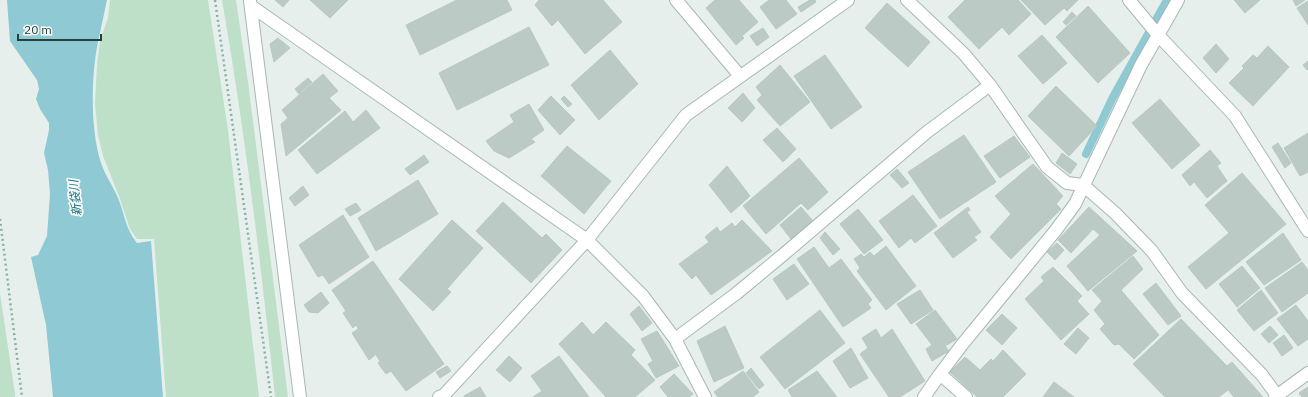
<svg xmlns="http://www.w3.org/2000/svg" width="1308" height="397" font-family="'IBM Plex Sans','Noto Sans JP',sans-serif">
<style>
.green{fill:#bfe0c8}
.water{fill:#8ec9d4}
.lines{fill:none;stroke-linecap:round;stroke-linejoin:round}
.stream{stroke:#8ec9d4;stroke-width:8}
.building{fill:#bbcac4;stroke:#b8c9c2}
.minor-casing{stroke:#a8b8b2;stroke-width:14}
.path{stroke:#86b3a5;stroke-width:2.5;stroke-dasharray:2 3;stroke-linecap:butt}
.minor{stroke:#fff;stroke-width:12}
.labels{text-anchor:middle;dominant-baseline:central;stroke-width:3.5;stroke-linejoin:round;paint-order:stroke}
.water-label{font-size:12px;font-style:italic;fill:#1c6f80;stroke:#f7fbf9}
</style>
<rect width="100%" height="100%" fill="#e6efeb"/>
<path class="green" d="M110 0H208L228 130 259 397H166L154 239H137L130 229 120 199 103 156 98 135 95 104 97 64 100 41 108 18Z
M222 0H236L248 82 288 397H275C261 264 245 132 222 0Z
M0 293 15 394V397H0Z"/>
<path class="water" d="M7 0H107C104 14 101 28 98 42 91 76 90 129 101 163 105 175 113 186 118 198 125 215 125 228 137 243L151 241 163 397H53L46 325 31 257 38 255 47 236 50 194 48 170 44 153 49 130V123L40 109 36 99 39 89 37 80 10 41Z"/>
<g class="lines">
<path class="stream" d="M1086 154 1113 97 1167 0"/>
</g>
<path class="building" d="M275 0H289L283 7Z
M310 0H348L330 18Z
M457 0H507L512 10 420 55 406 25Z
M539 0H603L622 22 585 54 558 20 552 26 535 5Z
M715 0H739L758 22 742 36 744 38 736 45 706 8Z
M769 0H786L797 14 776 29 760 7Z
M810 0H815L816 2 801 12 798 7Z
M965 0H1018L1031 14 1009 35 1002 27 979 49 948 17Z
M1021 0H1078L1067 11 1064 8 1045 25Z
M1234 0H1260L1245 13Z
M1293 0H1305L1296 6Z
M1308 1V25L1297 8Z
M887 3 930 42 908 67 865 28Z
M1088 6 1130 53 1098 83 1056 37Z
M1072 12 1076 16 1066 25 1063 22Z
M529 27 549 65 457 110 439 73Z
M763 28 769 37 757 46 750 36Z
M1042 35 1067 63 1043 84 1018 56Z
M278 38 290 48 274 62 270 44Z
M1216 44 1229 59 1216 73 1203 58Z
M1268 46 1289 67 1253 106 1229 83 1244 68 1242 66 1253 55 1257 58Z
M610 50 638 84 599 120 571 85Z
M825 55 862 107 831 129 794 76Z
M1308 61V69L1307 70 1303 65Z
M780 65 810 102 780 126 757 100 762 95 756 87Z
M323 74 338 91 329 98 341 110 286 156 281 124 288 118 282 110Z
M308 78 312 82 299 94 295 89Z
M1056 86 1097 126 1069 156 1028 116Z
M743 93 755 108 742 122 728 108Z
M551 96 575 120 560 135 538 110Z
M564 96 572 104 568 107 561 99Z
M1160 99 1200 145 1172 169 1132 123Z
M529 104 544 130 531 139 535 142 509 158 494 151 486 141 514 122 510 115Z
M366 110 380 128 317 174 298 150 345 111 353 122Z
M777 128 796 149 783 162 763 140Z
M1308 133V172L1300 176 1284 148Z
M964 135 996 182 940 219 908 172Z
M1014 136 1030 157 1000 178 984 156Z
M1278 143 1291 163 1285 168 1272 147Z
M567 146 611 181 584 214 541 176Z
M1210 150 1221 163 1217 166 1227 181 1207 198 1194 182 1190 186 1182 175Z
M1062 153 1077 164 1070 174 1056 163Z
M424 155 429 162 410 175 405 169Z
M799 158 828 192 808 210 801 203 766 234 743 206Z
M1033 164 1063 196 1056 204 1061 209 1011 259 990 237 1011 214 995 196Z
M727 166 750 196 731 213 709 185Z
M897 169 909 183 902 188 890 175Z
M1242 173 1286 224 1206 289 1188 267 1229 233 1205 205Z
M418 180 438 214 376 251 358 218Z
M303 186 309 195 295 206 289 198Z
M913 195 937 226 915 243 911 238 899 248 879 221Z
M503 202 542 238 546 234 562 250 531 283 476 231Z
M356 203 361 210 350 216 345 209Z
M801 207 813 221 791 239 780 225Z
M968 207 970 210 967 212 981 232 974 237 977 240 953 258 934 233Z
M1089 207 1137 251 1088 291 1067 266 1100 235 1093 229 1071 253 1058 240Z
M858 209 883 240 864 254 840 224Z
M343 215 369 257 329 284 323 275 318 277 299 245Z
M452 220 483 248 447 289 451 292 433 311 399 279Z
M742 220 772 251 711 295 696 275 692 279 679 264 709 242 705 237 717 227 720 232 732 223 735 227Z
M825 232 840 249 833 255 820 238Z
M1283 233 1301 260 1264 285 1246 262Z
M1057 243 1064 250 1055 260 1047 252Z
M886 246 916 286 886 310 857 271 860 268 854 259 861 254 864 257 870 252 874 256Z
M814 247 829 268 841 259 872 300 868 304 871 308 843 327 797 259Z
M1133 256 1143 269 1121 290 1159 335 1134 359 1119 344 1114 345 1100 329 1105 324 1094 310 1102 301 1092 290Z
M373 261 444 364 406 391 391 371 386 374 378 363 380 361 356 325 353 328 343 313 346 311 332 290Z
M1302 262 1308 270V293L1282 312 1265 288Z
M794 264 809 284 787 300 773 279Z
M1242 266 1260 288 1237 307 1219 284Z
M1053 267 1082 296 1077 301 1089 314 1061 340 1025 299 1044 281 1041 277Z
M1156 283 1181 316 1168 325 1143 294Z
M920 290 933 310 911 324 897 304Z
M1261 290 1278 313 1254 331 1237 310Z
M321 292 329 303 318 313 309 312 304 305Z
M1296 305 1308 321V339L1298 346 1277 319Z
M639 306 652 323 642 331 630 314Z
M820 310 845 343 785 389 760 357Z
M935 310 957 339 945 346 949 351 932 361 926 349 932 345 916 324Z
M1002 314 1017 328 1002 345 986 330Z
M1181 319 1227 366 1232 362 1263 397H1234L1228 390 1219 397H1165L1133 364Z
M582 322 593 335 606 322 635 350 631 355 655 380 635 397H606L559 344Z
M725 326 744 368 714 382 697 341Z
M1270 326 1278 335 1269 343 1261 334Z
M1078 328 1089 338 1076 354 1064 344Z
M358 329 375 355 369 360 352 333Z
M876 329 881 338 892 329 925 381 900 397H889L860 354 868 348 862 338Z
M657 331 679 366 656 378 648 364 653 361 641 339Z
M1284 335 1293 348 1282 356 1273 343Z
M851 348 868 378 850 388 833 361Z
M1003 350 1026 374 1003 397H977L950 372 965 357 980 370 991 359 993 361Z
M509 356 522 368 510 382 496 370Z
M559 356 589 397H533L542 391 531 376Z
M447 366 451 371 440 378 436 372Z
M751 368 764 385 759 389 746 373Z
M743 371 759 392 753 397H718L714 392Z
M817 371 837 397H792L788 390Z
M674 374 693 394 689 397H672L671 396 668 397 660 387Z
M1054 382 1074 397H1043Z
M480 387 486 397H464V396Z
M1308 387V397H1302L1299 393Z"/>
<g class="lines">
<defs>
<path id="minor" d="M676 0 740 76
M907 0 964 54 990 85 1047 167 1067 183 1083 185 1115 213 1152 251 1182 293 1262 375 1278 397
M1129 0 1158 35 1235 116 1308 231
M250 1 300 397
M251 6 587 240 643 296 675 339 705 397
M675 339 737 293 784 254 927 132 990 85
M940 374 966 397
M439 397 444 395 587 240 686 115 848 0
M924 397 940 374 961 346 1056 230 1075 204 1141 65 1178 0
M1275 397 1308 373"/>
</defs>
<use href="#minor" class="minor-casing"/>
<path class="path" d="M215 0 271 397
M0 219 22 397"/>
<use href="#minor" class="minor"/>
</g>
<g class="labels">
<g class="water-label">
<text transform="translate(75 198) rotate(-96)">新袋川</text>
</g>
</g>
<path d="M18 34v6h83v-6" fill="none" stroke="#24423a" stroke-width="2"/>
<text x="24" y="34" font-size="12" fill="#24423a" stroke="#f7fbf9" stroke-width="3" paint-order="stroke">20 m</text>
</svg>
